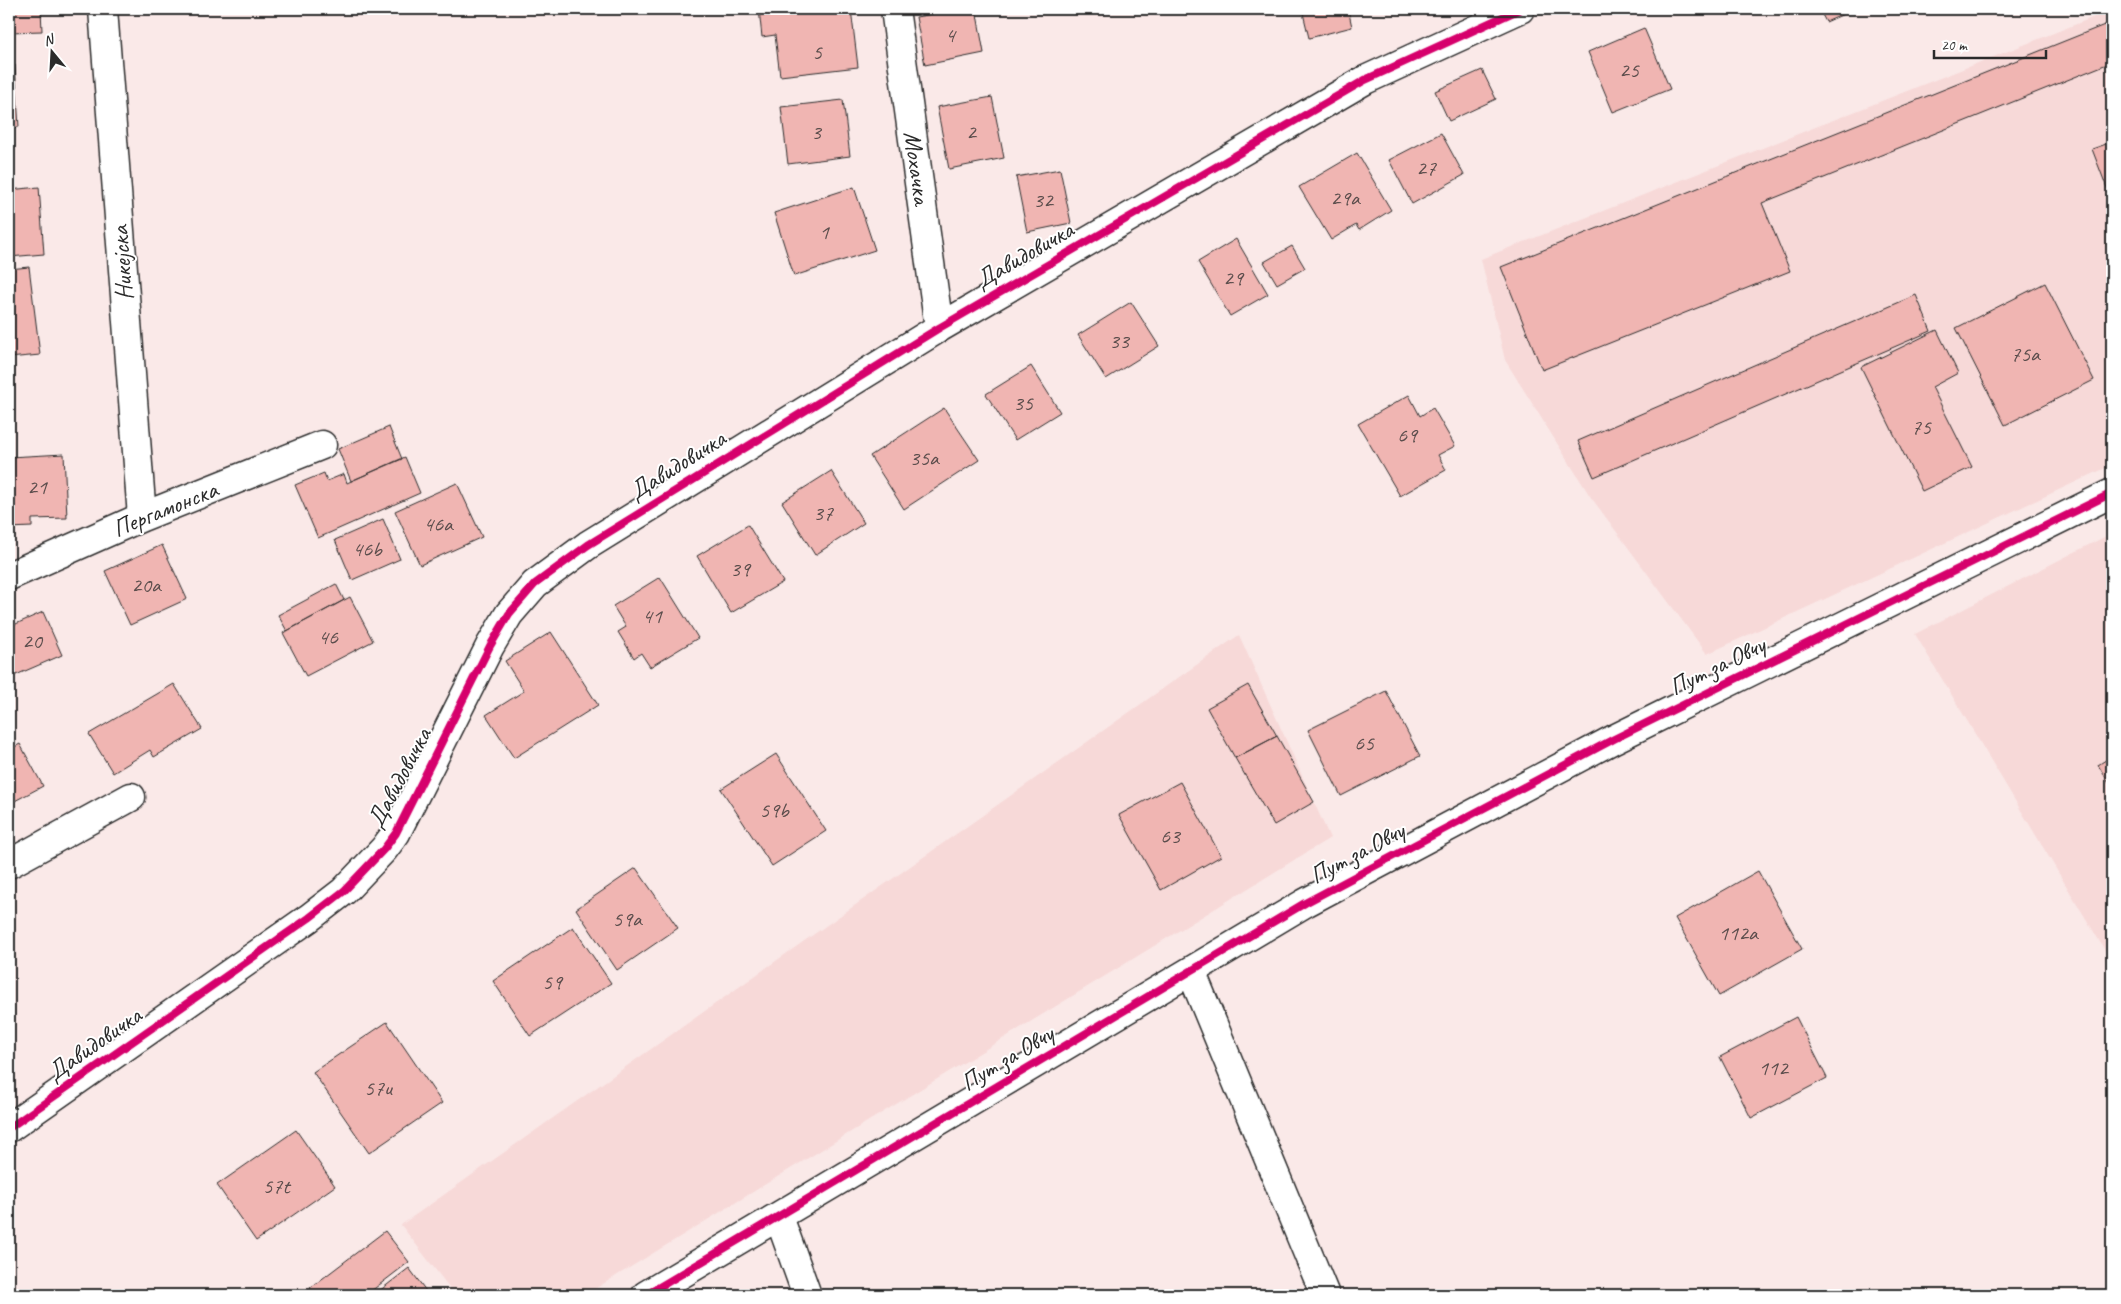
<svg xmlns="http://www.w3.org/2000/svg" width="2121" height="1304" font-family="Caveat,sans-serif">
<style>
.built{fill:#f7d9d8}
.building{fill:#f0b5b2;stroke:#2b2b2b}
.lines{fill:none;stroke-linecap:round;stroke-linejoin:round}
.minor-casing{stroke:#2b2b2b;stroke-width:31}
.minor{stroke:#fff;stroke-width:28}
.cycleway-casing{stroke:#fff;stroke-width:11}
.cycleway{stroke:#d6006c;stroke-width:8}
.labels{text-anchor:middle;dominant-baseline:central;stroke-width:4;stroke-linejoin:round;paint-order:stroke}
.number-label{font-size:22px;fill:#5c4e4d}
.street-label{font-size:25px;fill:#2b2b2b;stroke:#fff}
</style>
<rect width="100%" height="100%" fill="#fae9e8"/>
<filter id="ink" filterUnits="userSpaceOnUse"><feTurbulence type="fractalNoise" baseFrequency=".02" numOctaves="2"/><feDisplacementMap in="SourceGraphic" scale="10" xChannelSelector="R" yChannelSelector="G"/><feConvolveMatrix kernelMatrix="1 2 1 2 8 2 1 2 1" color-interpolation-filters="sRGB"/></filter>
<g filter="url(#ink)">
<path class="built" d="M2112 10V465L1707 654 1590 496 1505 360 1481 259Z
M2112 533V962L1915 634Z
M1239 635 1330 838 585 1295H455L401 1225Z"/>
<path class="building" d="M9 9H41L42 31 9 32Z
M759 9H851L858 67 780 76 775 35 762 37Z
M960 9H976L984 53 925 65 916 17Z
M1302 9H1348L1352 27 1309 38Z
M1819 9H1855L1826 22Z
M2112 22V62L1762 203 1790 271 1542 370 1501 267Z
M1644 28 1670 89 1613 112 1588 52Z
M15 65 19 127 9 128V66Z
M1482 70 1496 99 1449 121 1435 91Z
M992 97 1004 158 949 169 937 107Z
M843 100 850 156 788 164 781 107Z
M1441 133 1464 175 1412 204 1389 160Z
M2112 142V201L2092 149Z
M1357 153 1391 210 1359 230 1356 225 1331 240 1299 187Z
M1060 169 1071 223 1027 232 1016 177Z
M39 187 44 254 9 257V190Z
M854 187 875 250 794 276 774 213Z
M1236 239 1268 294 1230 316 1198 262Z
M1292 246 1305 268 1277 284 1264 262Z
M29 267 40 355 9 358V269Z
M2045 283 2094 380 2005 425 1956 328Z
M1916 295 1931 331 1594 477 1578 441Z
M1131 302 1159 346 1106 379 1078 335Z
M1937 330 1958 373 1932 387 1972 467 1922 491 1861 367Z
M1031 366 1060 412 1015 440 986 394Z
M1409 395 1420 416 1433 408 1455 446 1438 455 1446 470 1400 496 1358 424Z
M944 408 979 460 904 509 870 456Z
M389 427 402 459 351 481 338 449Z
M64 454 67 518 32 519V527L9 528V457Z
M405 457 420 493 318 538 295 485 324 473 327 481 344 474 347 483Z
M831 471 864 523 815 555 782 502Z
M457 483 482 537 420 565 395 511Z
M383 519 400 559 352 580 335 540Z
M748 525 783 582 731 613 697 556Z
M162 545 187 599 130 625 105 571Z
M660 577 698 638 650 667 641 653 634 658 618 632 626 627 613 606Z
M336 584 344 600 287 631 278 615Z
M350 597 373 641 306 676 283 633Z
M43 612 62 655 9 678V627Z
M551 632 598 705 514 758 486 715 524 691 505 661Z
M174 684 202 729 154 757 150 750 113 773 89 734Z
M1248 685 1277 736 1235 758 1207 708Z
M1386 691 1420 756 1341 796 1308 730Z
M1277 736 1314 802 1274 825 1235 758Z
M20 744 43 786 9 804V750Z
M776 754 826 831 772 866 721 789Z
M2112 756V788L2098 765Z
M1180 782 1221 856 1161 890 1119 815Z
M636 868 678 928 617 970 576 909Z
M1758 871 1802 949 1719 996 1675 918Z
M573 927 611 983 530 1036 493 981Z
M1796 1017 1827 1078 1751 1118 1720 1057Z
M387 1022 442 1103 369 1153 313 1072Z
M296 1130 335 1186 256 1241 217 1185Z
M385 1231 409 1262 366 1295H316L310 1288Z
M409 1268 429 1295H374Z"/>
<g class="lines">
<defs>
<path id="minor" d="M103 9 142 517
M895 9 939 328
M9 576 142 517 322 445
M9 864 131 797
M1191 971 1325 1295
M9 1128 309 918 344 891 384 849 396 833 490 646 509 614 535 584 588 545 939 328 1365 80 1520 9
M779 1217 807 1295
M646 1295 1305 903 1614 739 2112 493"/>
</defs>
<use href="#minor" class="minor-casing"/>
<use href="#minor" class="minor"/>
<defs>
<path id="cycleway" d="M9 1128 309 918 344 891 384 849 396 833 490 646 509 614 535 584 588 545 939 328 1365 80 1520 9
M646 1295 1305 903 1614 739 2112 493"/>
</defs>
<use href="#cycleway" class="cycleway-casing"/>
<use href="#cycleway" class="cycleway"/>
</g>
</g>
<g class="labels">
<g class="number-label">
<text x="950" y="35">4</text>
<text x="817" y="52">5</text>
<text x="1629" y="70">25</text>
<text x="816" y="132">3</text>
<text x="971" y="132">2</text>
<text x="1426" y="168">27</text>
<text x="1345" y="198">29a</text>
<text x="1043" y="200">32</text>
<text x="824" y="232">1</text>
<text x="1233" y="278">29</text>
<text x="1119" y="341">33</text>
<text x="2025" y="354">75a</text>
<text x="1023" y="403">35</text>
<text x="1921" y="427">75</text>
<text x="1407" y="435">69</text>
<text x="924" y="458">35a</text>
<text x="37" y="487">21</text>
<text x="823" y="513">37</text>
<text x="438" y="524">46a</text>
<text x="367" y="549">46b</text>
<text x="740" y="569">39</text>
<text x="146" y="585">20a</text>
<text x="652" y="616">41</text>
<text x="328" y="637">46</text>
<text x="32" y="641">20</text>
<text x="1364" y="743">65</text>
<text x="774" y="810">59b</text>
<text x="1170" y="836">63</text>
<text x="627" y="919">59a</text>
<text x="1738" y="933">112a</text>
<text x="552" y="982">59</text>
<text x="1773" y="1068">112</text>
<text x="378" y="1088">57u</text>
<text x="276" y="1186">57t</text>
</g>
<g class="street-label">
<text transform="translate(917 168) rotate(82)">Мохачка</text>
<text transform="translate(1024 255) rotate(-30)">Давидовичка</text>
<text transform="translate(122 263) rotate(-94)">Никејска</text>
<text transform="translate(677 465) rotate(-32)">Давидовичка</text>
<text transform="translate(165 509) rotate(-22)">Пергамонска</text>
<text transform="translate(1717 666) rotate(-26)">Пут за Овчу</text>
<text transform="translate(399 778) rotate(-62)">Давидовичка</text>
<text transform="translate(1357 853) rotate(-28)">Пут за Овчу</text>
<text transform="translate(94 1044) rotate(-35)">Давидовичка</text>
<text transform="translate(1007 1058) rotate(-31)">Пут за Овчу</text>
</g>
</g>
<rect width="2121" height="1304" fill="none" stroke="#fff" stroke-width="30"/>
<rect x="15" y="15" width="2091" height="1274" fill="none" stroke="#2b2b2b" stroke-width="2" filter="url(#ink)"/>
<g transform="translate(52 52) rotate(342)" stroke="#ffffff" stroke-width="4" paint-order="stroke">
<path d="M0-4L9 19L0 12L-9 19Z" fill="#2b2b2b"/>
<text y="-8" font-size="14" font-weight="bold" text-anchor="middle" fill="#2b2b2b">N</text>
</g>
<path d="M1934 50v8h112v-8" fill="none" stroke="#2b2b2b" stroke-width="2.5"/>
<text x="1941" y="50" font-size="15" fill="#2b2b2b" stroke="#ffffff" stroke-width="4" paint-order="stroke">20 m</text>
</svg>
